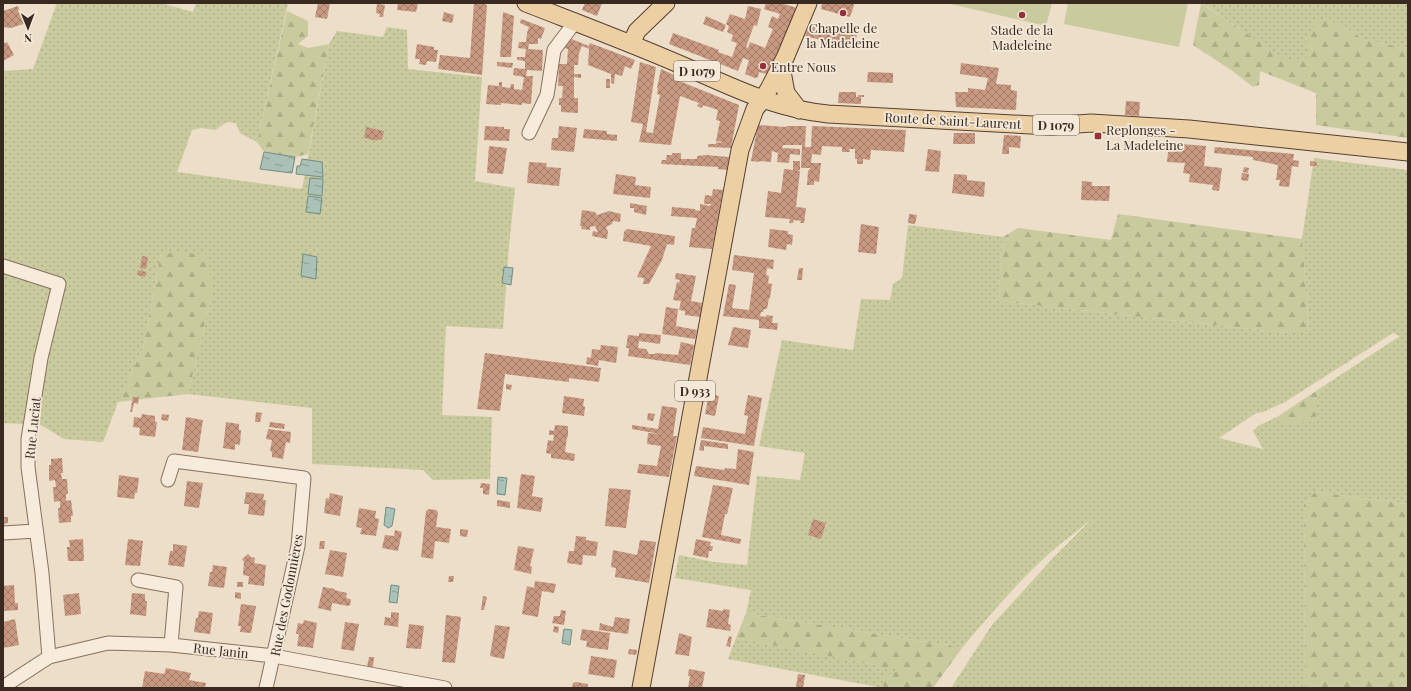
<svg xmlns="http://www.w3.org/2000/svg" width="1411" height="691" font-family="'Playfair Display',serif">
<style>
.grass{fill:url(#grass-dots);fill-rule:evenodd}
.forest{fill:url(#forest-firs)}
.garden{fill:#c9ca9d}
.water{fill:url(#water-ripples);stroke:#708f84}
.building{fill:url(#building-cross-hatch)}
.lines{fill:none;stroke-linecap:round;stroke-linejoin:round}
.minor-casing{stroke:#87705e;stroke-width:15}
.major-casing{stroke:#563f32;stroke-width:19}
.minor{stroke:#f7ecdb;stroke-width:13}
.major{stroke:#eccfa3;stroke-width:17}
.poi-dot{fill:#93323b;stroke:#f4e9d8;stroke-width:1.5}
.labels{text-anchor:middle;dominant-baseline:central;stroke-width:3.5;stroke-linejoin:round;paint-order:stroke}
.shield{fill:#f4e9d8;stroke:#716358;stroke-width:1}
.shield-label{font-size:12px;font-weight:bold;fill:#392a21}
.poi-label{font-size:13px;fill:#392a21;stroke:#f4e9d8}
.street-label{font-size:13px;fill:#392a21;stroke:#f4e9d8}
</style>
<defs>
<pattern id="grass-dots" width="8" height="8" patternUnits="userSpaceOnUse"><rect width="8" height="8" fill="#c9ca9d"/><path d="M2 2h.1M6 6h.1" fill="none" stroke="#adae87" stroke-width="1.8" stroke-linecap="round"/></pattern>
<pattern id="forest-firs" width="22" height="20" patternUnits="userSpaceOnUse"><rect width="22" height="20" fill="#c9ca9d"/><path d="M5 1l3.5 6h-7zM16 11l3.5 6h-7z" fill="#adae87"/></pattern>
<pattern id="water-ripples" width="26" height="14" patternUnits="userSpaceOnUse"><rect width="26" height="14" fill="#a9c1b7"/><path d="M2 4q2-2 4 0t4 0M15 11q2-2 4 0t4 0" fill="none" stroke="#8b9d94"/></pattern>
<pattern id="building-cross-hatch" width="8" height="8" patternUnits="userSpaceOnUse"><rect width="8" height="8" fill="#c89881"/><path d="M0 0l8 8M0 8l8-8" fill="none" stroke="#a37c69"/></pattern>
</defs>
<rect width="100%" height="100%" fill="#ecdec8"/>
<path class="grass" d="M57 3H161L193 12 196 3H288L257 142 240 133 236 123 227 122 215 130 201 128 192 130 177 172 302 189 329 44 337 31 383 37 387 27 407 30 408 69 482 77 475 181 515 188 509 246 503 329 446 326 442 415 492 417 490 479 433 480 423 470 312 464V408L188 394 212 293 161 253 143 348 118 402 103 442 64 439 41 425 3 423V71L33 69Z
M1202 3H1408V48L1364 40 1339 23 1310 57 1289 63Z
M1314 158 1408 170V504L1315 492 1304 504 1305 688H951L992 625 1055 556 1091 520C1078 531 1063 541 1050 553 1018 582 990 614 962 648L746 613 751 590 675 578 679 555 714 562 747 565 757 476 800 480 805 453 759 446 782 340 853 350 861 299 890 300 893 284 902 278 908 225 1003 237 998 301 1285 333 1309 329 1302 239ZM1393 333 1400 336 1319 389 1315 418 1302 423H1282L1277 417 1258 426 1253 431 1263 449 1219 438 1256 413 1263 412 1285 402Z
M736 638 901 670 884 677 883 688 728 659Z"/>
<path class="forest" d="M1201 3 1289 62 1309 57 1306 42 1317 20 1339 23 1364 40 1408 48V138L1316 125V93L1260 71 1259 85 1253 87 1231 70 1193 45Z
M287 11 308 21V36L298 44 308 48 329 44 308 154 295 157 264 152 257 142Z
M1118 214 1302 239 1309 329 1285 333 998 301 1003 237 1018 228 1111 240Z
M161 253 208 254 212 293 188 394 118 402 143 348Z
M1319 389 1316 418 1302 423H1282L1277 417Z
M1315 492 1408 504V688H1305L1304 504Z
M746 613 962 648 933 688H883L884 677 900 670 736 638Z"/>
<path class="garden" d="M946 3H1052L1046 26Z
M1068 3H1188L1179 47 1064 24Z"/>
<path class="water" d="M264 152 295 157 292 173 260 169Z
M302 159 322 162 323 177 296 174 297 166H300Z
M310 178 323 179 322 196 308 194Z
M308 196 322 198 320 214 306 212Z
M303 254 317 257 316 279 301 276Z
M504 267 513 268 511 285 502 283Z
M498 477 507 478 505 495 497 494Z
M386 507 395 509 392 526 388 528 384 525Z
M391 585 399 586 397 603 389 602Z
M564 629 572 630 570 645 562 643Z"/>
<path class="building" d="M318 3H330L327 19 315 17Z
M398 3H418L416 12 397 10Z
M474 3H481L487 5 482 75 438 69 440 55 470 58Z
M585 3H602L597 16 582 10Z
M766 3H780L797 8 769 72 766 74 759 72 758 77 755 78 745 74 749 60 743 58 738 71 669 44 673 33 719 50 718 52 732 57 737 43 731 41 733 35 727 32 729 26 726 24 730 14 745 19 748 6 761 9 757 26 754 25 746 47 748 48 750 42 765 48 773 29 768 27 772 16 778 19 780 14 764 9Z
M822 3H853L854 5 850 17 821 9Z
M377 4 385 5 383 17H379L380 14 376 13Z
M18 6 24 24 10 28 3 27V11Z
M444 12 454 15 452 23 442 21Z
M503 12 514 16 511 57H500Z
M706 16 726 25 723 32 703 24Z
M521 19 545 28 541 39 538 38V44H529L528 49 543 50 542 71 527 70 526 76H533L531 104 522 103V105L501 103V105L486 104 488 85 499 86V82H502V87L510 88 511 84H514V89L522 90 524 77 513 75 514 68 525 69V61L517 60V57H525L526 49 518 48 519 42H526L527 33 529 27 520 23Z
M810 26 857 35 855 42 858 45V49L805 36Z
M569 38 589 46 590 43 635 60 631 69 625 66 622 76 615 74 614 84 611 83V74L588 65 589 49 582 46 579 53 578 65H574V74H581V78L574 77V98H578V113L561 112V105H559V98H562L563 86H558L559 64H567L568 49 565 48Z
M7 42 14 55 3 61V44Z
M417 44 434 47V50H438L436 62 427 61 426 65 419 64 420 59H415Z
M497 62 513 63 512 68 497 66Z
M640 62 656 67 646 132 653 133 660 95 657 94 658 89 657 88 661 69 674 75V79L739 105 731 148 708 147V144H716V142L721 143 722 142 716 141 720 121 716 120 718 110 703 105 702 108 697 106 699 103 680 96 671 145 639 142 643 124 631 122Z
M961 63 999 68 996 84 1011 85V90L1017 91 1016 110 956 107 955 92H968V88L985 90 988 78 960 74Z
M868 72 893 73V83L867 82Z
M606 79H610V88H606Z
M839 92H856V97H858V95H864V97H861V104L838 103Z
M1126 101 1140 102 1139 116 1125 115Z
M758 125 786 127V126H806L805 147H811L812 126 906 130 904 152 871 150 870 160 863 159V164H857V159H855V149H849L850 152H842V147L822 146 821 155 812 154 811 163H821L819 182 814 181V185H807L808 171 811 168H801L802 145H783L782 148 800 149V155L790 154 789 163 777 162 778 153 772 151 771 162 759 161V162L751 161Z
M485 126 504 127V129H510L509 141 484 140Z
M559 126 577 128 574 152 551 150 552 138H558Z
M366 127 384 131 382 140 378 139V141L364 138Z
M584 129 607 131V134L617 135V141L583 138Z
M954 133H975V144H953Z
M1004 135 1021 136 1020 148 1009 147V154H1002Z
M1169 143 1206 146 1204 166 1222 168 1219 191 1212 190 1213 185 1189 182 1190 174 1183 173 1185 163 1167 162Z
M489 146 507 148 503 174 487 173Z
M1215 147 1294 154 1293 160 1299 161 1298 167 1292 166 1289 187 1279 186 1280 180H1276L1278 165 1253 160V157L1214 153Z
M928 149 941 151 939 172 925 171Z
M672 153H681V159H697V156L706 155 729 157 727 170 718 169V167L661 164 662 160H666L667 155H672Z
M793 161H800V170H796L800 171 796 207 806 208 804 223H800L801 221 794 220 793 223H789L790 219 765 217 768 191 781 193 784 169 793 170Z
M1310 161 1317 162 1316 166H1310Z
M529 162 547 163 546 167 561 168 559 186 527 183Z
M1244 167 1249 168 1248 173 1243 172Z
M1242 173 1249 174 1248 181 1241 180Z
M616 174 636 177 635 185 651 187 650 198 613 194Z
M954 174 967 175V180L985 182 984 197 952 193Z
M1082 181 1092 182V186H1110L1109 201 1081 200Z
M713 189 723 190 712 249 689 247 692 228H695L697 218 671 216 672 207 695 209V210L700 211V204L710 206 711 204H704L705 195 712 196Z
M630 203 647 206 646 215 634 212V208H630Z
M582 210 595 212 597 215 609 211 621 214 620 222 613 221 612 224 606 227 608 232 607 239 592 236 593 231 598 232 595 226 590 227V230L581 229 582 226H580Z
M909 214 917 215 915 224 908 223Z
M861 224 879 227 876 254 858 252Z
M627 229 675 236 674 245 667 244 662 260 649 284H643L644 278 637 277 651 246 623 241 624 232Z
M770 229 788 231V234L793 235 792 245 787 244 786 250 768 247Z
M734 255 774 260 773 269 767 268 766 275 769 276 768 283 772 284 770 298H769L767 309H764L763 312H761L760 316 766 317V315L773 316 772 323H778L777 330 759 328V320L723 316 729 284 736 285 732 308 749 310 754 273 732 270Z
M142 256 148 257 146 269 140 268Z
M799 268H803L802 280H797Z
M138 270 146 272 145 277 137 275Z
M676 273 696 276 691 301 702 303 700 317 685 315V311L679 310 681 301 673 300 677 282 679 283 680 280 675 279Z
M666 307 678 309 676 326 697 330 695 339 662 334Z
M733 327 751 330 748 348 728 345Z
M639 333 661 335 660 344 639 341 638 348 646 349 649 354H655V353L678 355 681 342 694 345 690 365 628 356 629 348H626L628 335 639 336Z
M601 345 618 347 616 363 599 360 598 366 586 364 587 357 591 358 592 349 600 350Z
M485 353 601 368 599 382 569 378V382L505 374 500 411 477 409Z
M506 384 512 385 511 390 506 389Z
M709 394 719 396 715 416 705 414Z
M748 395 762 398 754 446 701 438 703 427 745 434 748 416 744 415Z
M564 396 584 399 583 406 585 407 584 416 562 413Z
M133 397H139L138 404 134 403 132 412H130Z
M662 406 677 408 673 436H677L669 477 637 473 639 464 657 466 661 446 647 444 648 433 660 434 632 429V425L658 429Z
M256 412 262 413 260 422H255Z
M648 413 655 414 653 421 647 420Z
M142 414 155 416V422H157L155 437 139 435 140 428 133 427 134 417 141 418Z
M162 414 169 415 168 421 161 420Z
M186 417 203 420 198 452 182 450Z
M226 422 239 424V430H241L240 445 235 444V450L223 448Z
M270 422 285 424 284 429 269 427Z
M555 425 568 426V437H567L565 452 575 454 574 461 551 458V454L546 453 548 440 553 441 554 435H549V430L554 431Z
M268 429 291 432 290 443 286 442 283 459 272 457V452L270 451 272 440 266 439Z
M701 440 728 444V449L704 446V451L699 450Z
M738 449 754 452 749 485 694 476 696 466 724 470 725 468 736 469Z
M62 458 63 473H61L62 479H67L68 494H66V501L71 500 73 516H71V522L59 523 58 508H60V501L54 502 53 487H56L55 480 49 481V465H51V459Z
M521 474 535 476 532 496 543 498 541 512 517 508Z
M119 475 139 478 137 493H135L134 499 117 497Z
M187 481 203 483 199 508 184 506Z
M481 483 490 484 489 495 483 494V488H480Z
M713 485 733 488 727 514H725L721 535 741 539 740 544 702 537Z
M609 488 631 490 626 528 605 526Z
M246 492 264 494 263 500H266L264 516 248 514 249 504H244Z
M330 493 343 496 340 516 324 513 326 498 329 499Z
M497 500 510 502V508L497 506Z
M359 508 376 511 375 518 379 519 376 536 360 534 362 528 356 527Z
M429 509 436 510 438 512 436 527 451 529 449 543 435 541 433 559 421 557 426 511Z
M3 517H8V523L3 524Z
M813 519 826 523 821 539 808 535Z
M460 529 468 530 467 537 460 536Z
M395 530 402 532 398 551 382 548 385 535 394 536Z
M576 536 586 537V540L598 542 596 556 583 555 582 565 567 563 569 551H574Z
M83 539 84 561H68L67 547H70L69 540Z
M128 539 143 541 140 566 125 565Z
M696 539 711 542 710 546H713L712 551H709L708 558 693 555Z
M640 540 656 542 649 583 615 577 616 568 611 567 613 550 637 555Z
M320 541H325L324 549H319Z
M173 544 187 546 184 567 168 565 170 551H173Z
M518 546 534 549 530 566 532 567 531 574 514 570Z
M330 550 347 553 343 577 325 574Z
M248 554 251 557 255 558 254 563 266 565 264 586 248 584 249 576 243 575 244 562 242 559Z
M213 565 227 567 224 588 208 586 210 572H212Z
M449 576H454L453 582H448Z
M535 581 556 584 554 593 542 591 538 617 522 614 527 586 534 588Z
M237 582H243V587H237Z
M14 585 15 603H18V610L3 611V586Z
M323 587 335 589 334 590 347 593 346 598 350 599 351 600 350 605 348 606 332 603 331 611 318 608Z
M235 592 241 593V599L235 598Z
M79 593 81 614 65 616 63 595Z
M132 593 145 594V601H147L146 616 130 614Z
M483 596 487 597 484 610H481Z
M241 604 256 606 251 633 240 632 241 626H238Z
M709 609 723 611V609L730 610 728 624 731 625 730 631 706 627Z
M561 610 566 611 564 625 552 623 554 616H560Z
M199 611 213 613 210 634 194 632 196 618H198Z
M391 612 399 613 398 627 384 625 385 617 391 618Z
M446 615 461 617 455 663 442 662Z
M615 617 630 619 628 634 599 630 600 623 613 627Z
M15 619 19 645 3 648V622Z
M304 620 317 623 313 648 297 646 299 634H296L298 623 303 624Z
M345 622 359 624 354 651 341 649Z
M409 624 424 626 421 649 406 648Z
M495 625 510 627 504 659 490 656Z
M554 626 559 627 558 633 553 632Z
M582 629 610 633 608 650 586 647 587 641 580 640Z
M679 633 692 637 689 656 675 654Z
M729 636 732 637 730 647 726 646Z
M629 649 637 650 636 655 628 654Z
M591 656 617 660 614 678 588 674Z
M369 657H374L373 667H367Z
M166 668 191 673 189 680 206 683 205 688H142L145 671 164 674Z
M689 669 705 672 702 688H688L690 676H688Z
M798 674 805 675 803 688 796 687Z
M576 682 588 684V688H572L573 683Z"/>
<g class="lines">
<defs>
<path id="minor" d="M529 133 547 95 554 50 575 22
M3 266 59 284 41 358 28 439V467L42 573 49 657
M168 480 174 461 304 478 298 546 266 688
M3 533 36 531
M138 580 176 587 171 645
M3 687 49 657 108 643 171 645 274 656 445 688"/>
<path id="major" d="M526 3C577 23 628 42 679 64 729 85 773 109 828 114L1051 126 1091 123 1189 129 1408 152
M631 44 637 31 666 3
M781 66 786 93 799 110
M641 688 740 150 755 109 763 99 770 87 785 58 808 3"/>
</defs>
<use href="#minor" class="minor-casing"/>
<use href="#major" class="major-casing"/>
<use href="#minor" class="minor"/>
<use href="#major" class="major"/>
</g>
<g class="poi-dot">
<circle cx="843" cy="13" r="4"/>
<circle cx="1022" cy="15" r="4"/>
<circle cx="763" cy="66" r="4"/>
<rect x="1094" y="132" width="8" height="8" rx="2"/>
</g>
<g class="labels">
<g class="shield">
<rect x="674" y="61" width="46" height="20" rx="3"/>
<rect x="1033" y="115" width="46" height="20" rx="3"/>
<rect x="675" y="381" width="40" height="20" rx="3"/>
</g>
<g class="shield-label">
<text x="697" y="71">D 1079</text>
<text x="1056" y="125">D 1079</text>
<text x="695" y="391">D 933</text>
</g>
<g class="poi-label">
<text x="843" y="27">Chapelle de<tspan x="843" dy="15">la Madeleine</tspan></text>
<text x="1022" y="29">Stade de la<tspan x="1022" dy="15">Madeleine</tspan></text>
<text x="771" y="66" text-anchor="start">Entre Nous</text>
<text x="1106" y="129" text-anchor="start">Replonges -<tspan x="1106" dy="15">La Madeleine</tspan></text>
</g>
<g class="street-label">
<text transform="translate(953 120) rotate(3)">Route de Saint-Laurent</text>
<text transform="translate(32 428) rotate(-84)">Rue Luciat</text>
<text transform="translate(286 595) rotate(-79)">Rue des Godonnières</text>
<text transform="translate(221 650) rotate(6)">Rue Janin</text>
</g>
</g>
<rect width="1411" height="691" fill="none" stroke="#392a21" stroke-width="8"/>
<g transform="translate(28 28) rotate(179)" stroke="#f4e9d8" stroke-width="3" paint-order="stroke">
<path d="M0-3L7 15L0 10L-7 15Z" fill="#392a21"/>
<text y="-6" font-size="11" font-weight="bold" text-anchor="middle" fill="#392a21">N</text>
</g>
</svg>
